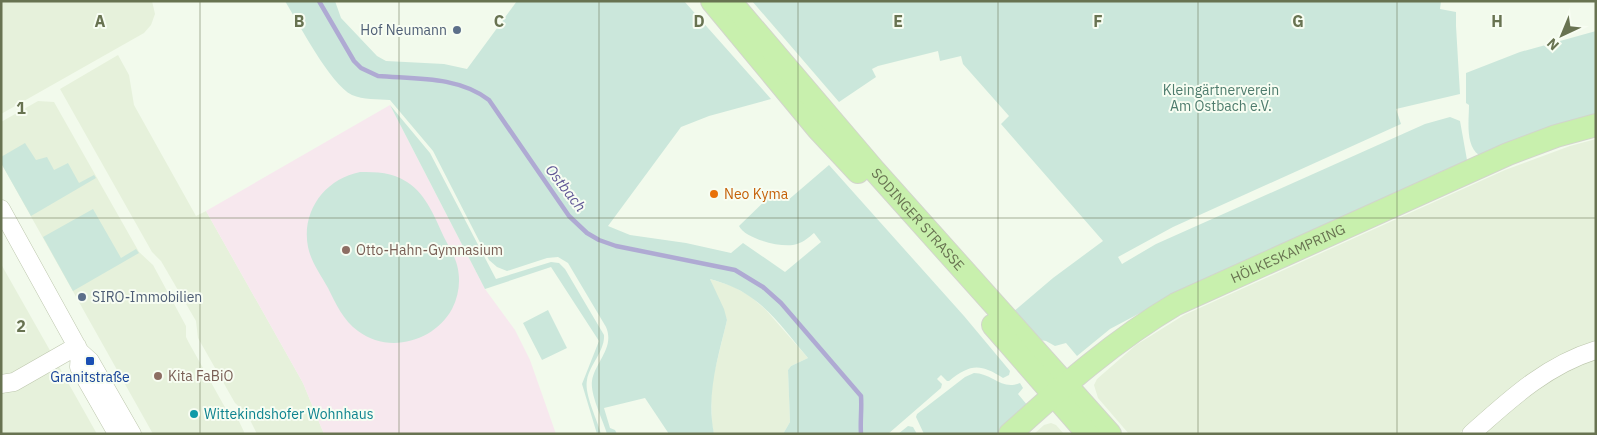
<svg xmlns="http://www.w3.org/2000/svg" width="1597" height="435" font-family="'IBM Plex Sans',sans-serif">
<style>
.residential{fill:#e6f1db}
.education{fill:#f7e8ee}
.green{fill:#cbe7db}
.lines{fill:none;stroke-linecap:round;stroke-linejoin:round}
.stream{stroke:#afaad3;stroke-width:4.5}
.minor-casing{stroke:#bdc7ad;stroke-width:19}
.major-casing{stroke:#d2d5cb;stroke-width:24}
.minor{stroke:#fff;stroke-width:18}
.major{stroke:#c8f0ad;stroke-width:22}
.grid{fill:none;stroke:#687351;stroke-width:1;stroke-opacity:0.55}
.service-dot{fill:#5c6f8a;stroke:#f7fdf2;stroke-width:2}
.food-dot{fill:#e8710a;stroke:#f7fdf2;stroke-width:2}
.education-dot{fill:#8d6e63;stroke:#f7fdf2;stroke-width:2}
.transit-dot{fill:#1a4fb4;stroke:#f7fdf2;stroke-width:2}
.culture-dot{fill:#0f9aa8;stroke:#f7fdf2;stroke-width:2}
.labels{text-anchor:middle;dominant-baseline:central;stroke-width:4;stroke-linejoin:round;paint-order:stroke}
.service-label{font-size:14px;fill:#4e5e75;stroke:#f7fdf2;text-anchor:end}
.park-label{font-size:14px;fill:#4e7c6d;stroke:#f7fdf2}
.food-label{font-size:14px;fill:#c56008;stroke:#f7fdf2;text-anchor:start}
.street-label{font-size:14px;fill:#687351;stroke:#f7fdf2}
.education-label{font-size:14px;fill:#785e54;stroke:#f7fdf2;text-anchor:start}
.transit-label{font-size:14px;fill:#164399;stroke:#f7fdf2}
.culture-label{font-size:14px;fill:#0d838f;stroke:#f7fdf2;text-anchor:start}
.water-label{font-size:15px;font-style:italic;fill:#615897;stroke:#f7fdf2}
.grid-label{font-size:16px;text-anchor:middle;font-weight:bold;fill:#687351;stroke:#f7fdf2;stroke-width:4;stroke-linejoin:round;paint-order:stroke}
</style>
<rect width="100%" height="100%" fill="#f2faec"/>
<path class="residential" d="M1 1H152L155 14 151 25 144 33 1 114Z
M118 55 129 75 134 105 196 216 206 211 303 383 324 434H257L247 414 235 403 198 338 196 321 161 261 152 252 60 89Z
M38 101 54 102 139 252 153 265 186 326V337L189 343 227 411 237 417 245 434H153L1 163V122Z
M1596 139V341L1583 345 1541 366 1512 387 1458 434H1129L1098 398 1094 385 1097 379 1136 345 1184 315 1505 170 1570 146Z
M1 264 52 354 1 379Z
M710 279 732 286 750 296 766 310 808 358 791 366 788 370 790 422 783 434H714L712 425 711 386 727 320Z
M1596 359V434H1484L1517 405 1548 382 1577 366Z
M57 363 97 434H1V389Z
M1051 423 1056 425 1064 434H1034L1044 425Z"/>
<path class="education" d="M390 105 485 289 515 330 530 360 556 434H324L303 383 206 211Z"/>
<path class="green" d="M285 1H335L341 18 377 56 386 61 444 64 467 69 517 1H684L771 99 709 116 681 127 608 226 630 235 686 243 731 253 743 243 785 272 821 242 814 233C809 237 804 242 797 244 784 249 745 239 739 226L771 195C779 192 782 196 787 201L829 165 964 316 1010 371 1009 375 1003 378C980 363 970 364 949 381H947L941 375 937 379 942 384 941 388 888 434H783L790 422 788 370 791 366 808 358C790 337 772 311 749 296 738 288 724 283 710 279L724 309 727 320C718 358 706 394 714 434H669L645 398 604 408 610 428 615 430 617 434H607C603 420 590 395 592 381 595 362 615 348 606 327L568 263 558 257 547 258 507 271 497 267 489 260 433 151 390 100C378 99 363 100 352 95 330 84 299 24 285 1Z
M752 1H1441L1440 9 1456 12V26L1460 94 1396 109 1401 124 1173 227 1118 257 1122 264 1156 244 1425 124 1450 117 1460 121 1467 160 1465 163 1187 288 1110 329 1077 356 1066 343 1055 346 1046 341 1040 340 1013 312 1053 278 1103 241 1001 124 1009 116 963 64 961 56 940 61 938 51 878 66 872 69 876 77 839 102Z
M1596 31V115L1479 155C1465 145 1469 120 1469 105L1466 103V73L1520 52Z
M390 105 430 153 496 279 551 262 559 263 565 269 604 335C605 351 590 364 587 380 584 394 597 419 601 434H597L582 384 599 341 551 267 485 289Z
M25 143 36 160 47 157 54 170 68 163 79 183 94 175 96 178 31 216 1 163V157Z
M360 172C377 172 392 172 407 182 427 194 436 221 446 241 450 249 455 257 457 265 461 280 459 295 452 309 434 342 388 354 358 331 343 320 336 304 328 288 321 275 311 262 308 247 301 211 325 179 360 172Z
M93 209 121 258 136 249 139 253 73 291 43 237Z
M548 310 567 348 542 360 523 323Z
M974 373C992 373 1002 391 1020 383L1023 388 1018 394 1028 406 997 434H924L916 417 917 414 965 377Z
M908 426 913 427 917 434H898Z"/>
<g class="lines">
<path class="stream" d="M319 1 354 61 361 68 378 76C415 79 458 76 489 100L569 216 587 233 599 240 616 246 735 270 763 287 781 303 861 396C862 409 860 421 861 434"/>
<defs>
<path id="minor" d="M1 209 80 352 90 361 132 434
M80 352 79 367 115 430 119 434
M1 384 14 382 77 346
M1471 434C1508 401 1546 365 1596 350"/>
<g id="major">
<path d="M712 1 818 129 858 172"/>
<path id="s1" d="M730 1 874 170 1110 434"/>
<path d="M993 325 1088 434"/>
<path id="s2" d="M1010 434C1063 386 1115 340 1176 304L1508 154 1556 136 1596 125"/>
</g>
</defs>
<use href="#minor" class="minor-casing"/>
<use href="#major" class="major-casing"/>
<use href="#minor" class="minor"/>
<use href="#major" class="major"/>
</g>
<path class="grid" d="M200 1V434M399 1V434M599 1V434M798 1V434M998 1V434M1198 1V434M1397 1V434M1 218H1596"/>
<g class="service-dot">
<circle cx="457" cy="30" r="5"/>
<circle cx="82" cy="297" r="5"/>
</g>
<circle class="food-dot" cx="714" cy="194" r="5"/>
<g class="education-dot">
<circle cx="346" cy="250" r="5"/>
<circle cx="158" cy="376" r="5"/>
</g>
<rect class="transit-dot" x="85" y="356" width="10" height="10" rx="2.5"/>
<circle class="culture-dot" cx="194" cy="414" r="5"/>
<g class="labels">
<g class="service-label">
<text x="447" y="30">Hof Neumann</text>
<text x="92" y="297" text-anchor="start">SIRO-Immobilien</text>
</g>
<g class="park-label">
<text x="1221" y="90">Kleingärtnerverein<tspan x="1221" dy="16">Am Ostbach e.V.</tspan></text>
</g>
<g class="food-label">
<text x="724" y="194">Neo Kyma</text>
</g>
<g class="street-label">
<text stroke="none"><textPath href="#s1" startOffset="288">SODINGER STRASSE</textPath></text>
<text stroke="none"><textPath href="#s2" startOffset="334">HÖLKESKAMPRING</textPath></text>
</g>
<g class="education-label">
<text x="356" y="250">Otto-Hahn-Gymnasium</text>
<text x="168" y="376">Kita FaBiO</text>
</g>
<g class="transit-label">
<text x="90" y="377">Granitstraße</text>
</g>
<g class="culture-label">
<text x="204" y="414">Wittekindshofer Wohnhaus</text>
</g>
<g class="water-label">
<text transform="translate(566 188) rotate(52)">Ostbach</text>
</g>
</g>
<g class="grid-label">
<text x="100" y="27">A</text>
<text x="299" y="27">B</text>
<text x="499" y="27">C</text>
<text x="699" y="27">D</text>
<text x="898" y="27">E</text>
<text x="1098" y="27">F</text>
<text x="1298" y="27">G</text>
<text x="1497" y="27">H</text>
<text x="21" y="114">1</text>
<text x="21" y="332">2</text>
</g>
<rect width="1597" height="435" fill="none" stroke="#687351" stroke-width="5"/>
<g transform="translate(1562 35) rotate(224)" stroke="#f7fdf2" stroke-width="4" paint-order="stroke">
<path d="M0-4L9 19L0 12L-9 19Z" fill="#687351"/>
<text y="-8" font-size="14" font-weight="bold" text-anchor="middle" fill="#687351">N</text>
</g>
</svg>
